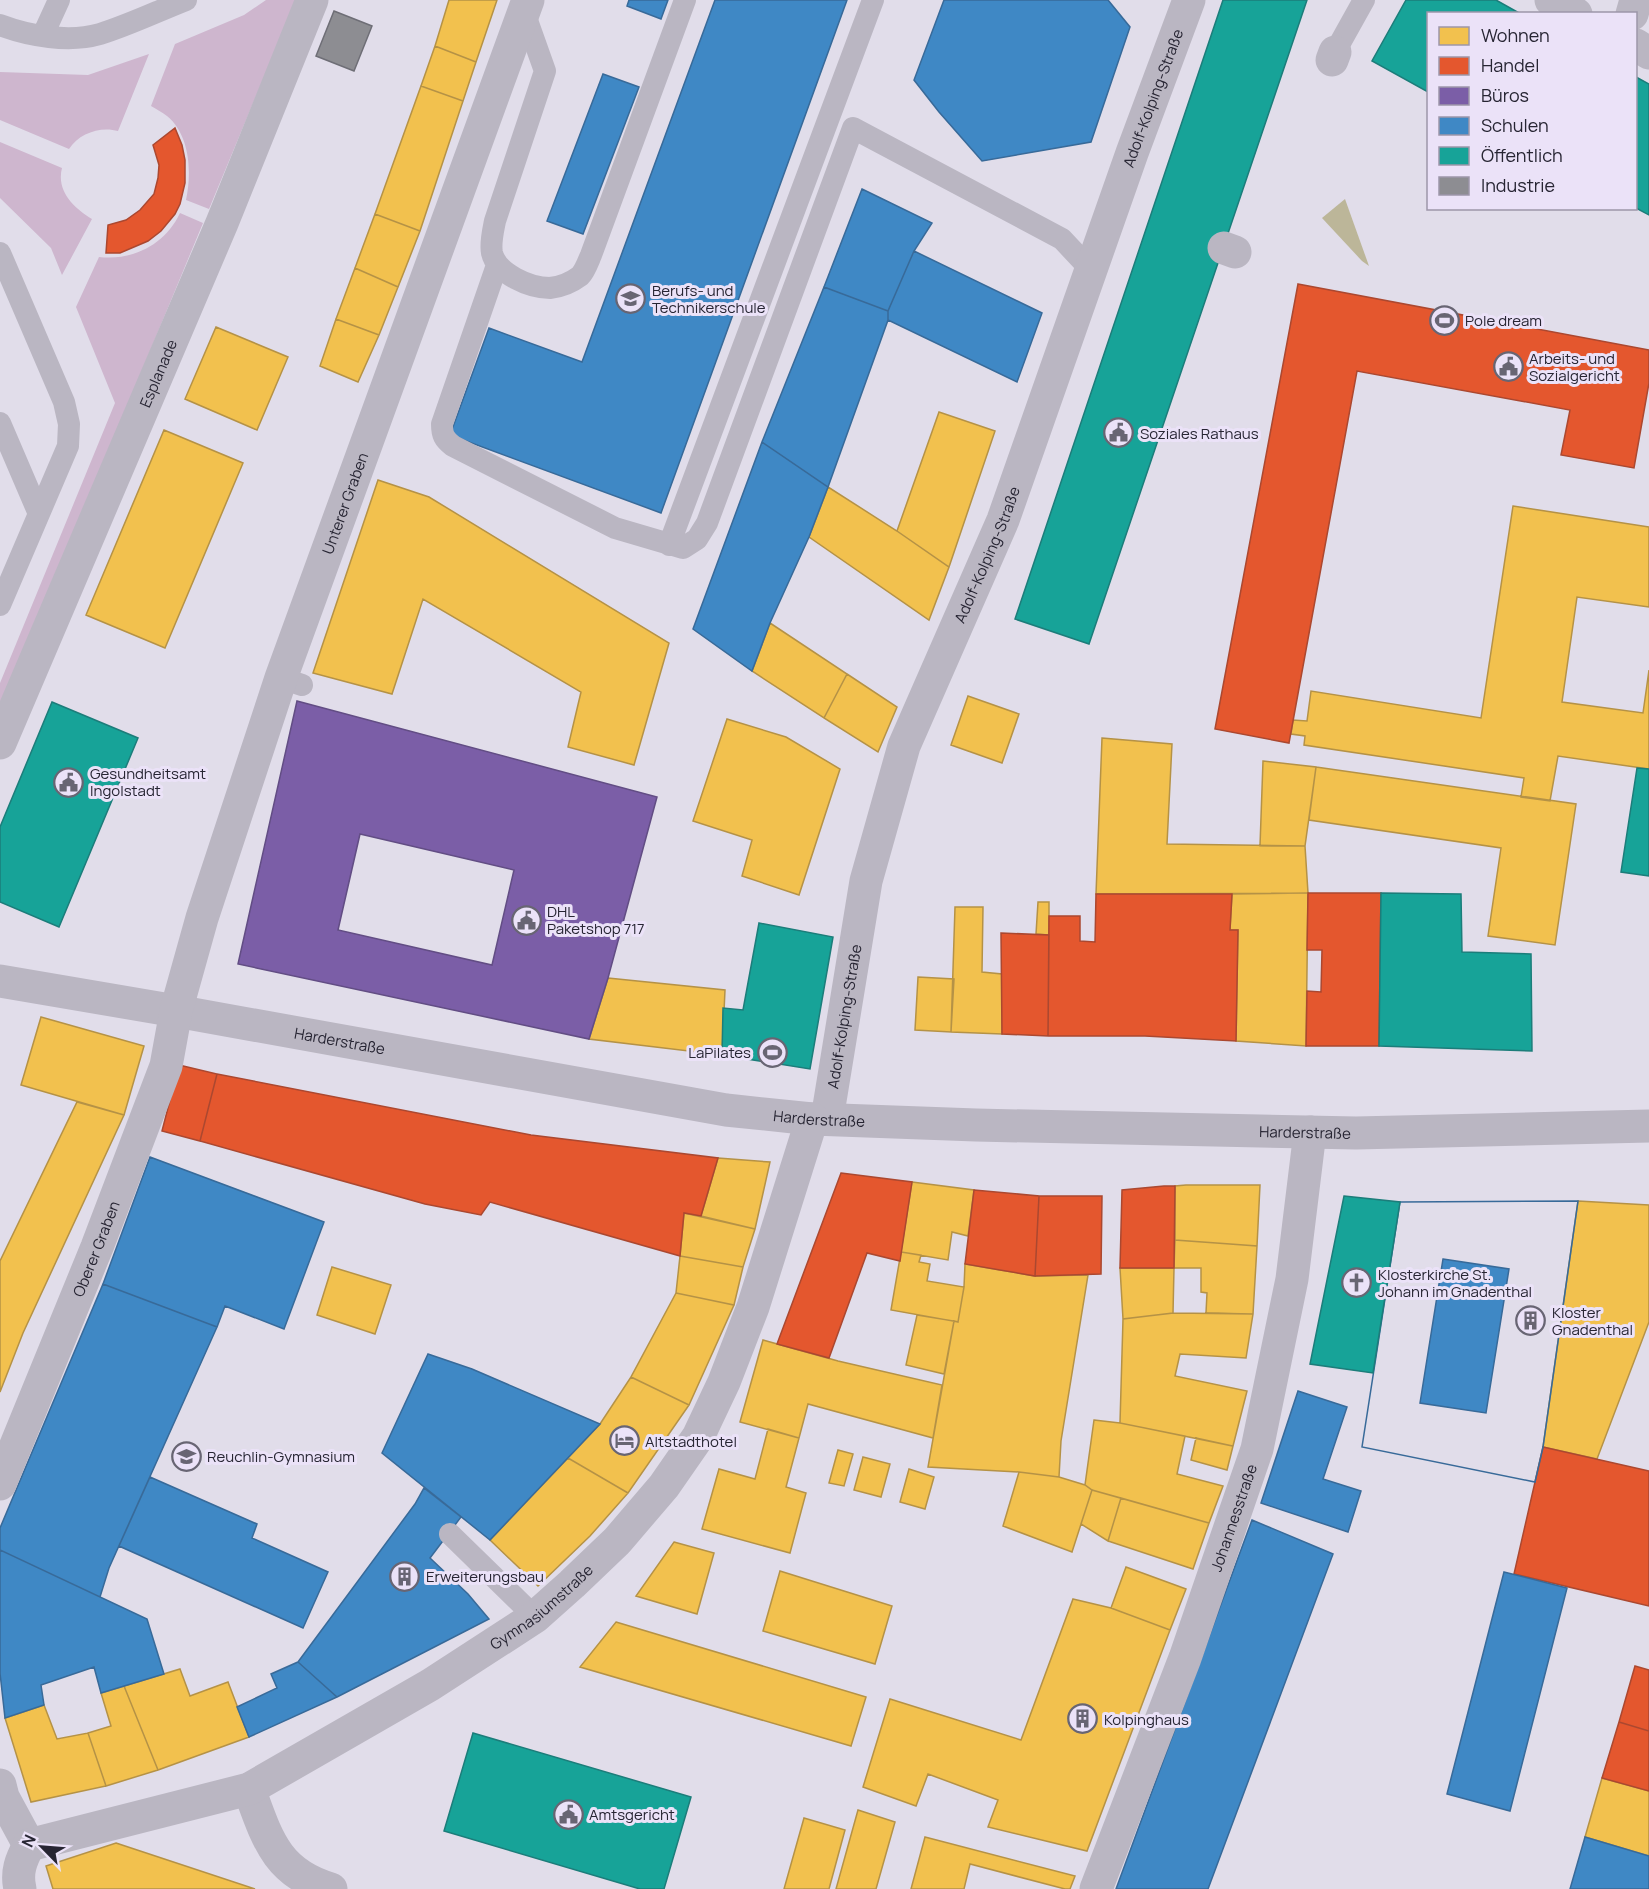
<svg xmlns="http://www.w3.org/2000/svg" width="1649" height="1889" font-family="Manrope,sans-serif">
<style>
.green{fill:#ceb6ce}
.water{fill:#bcb699}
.homes{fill:#f2c14e;stroke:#b59246;stroke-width:1.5}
.shops{fill:#e4572e;stroke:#ab4830;stroke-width:1.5}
.offices{fill:#7b5ea7;stroke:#624d84;stroke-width:1.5;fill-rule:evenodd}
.schools{fill:#3f88c5;stroke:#386a99;stroke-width:1.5;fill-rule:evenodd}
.public{fill:#17a398;stroke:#1c7d7a;stroke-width:1.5}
.industry{fill:#8d8d92;stroke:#6e6e76;stroke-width:1.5}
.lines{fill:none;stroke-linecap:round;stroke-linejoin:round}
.lane{stroke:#bab6c2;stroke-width:22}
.street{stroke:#bab6c2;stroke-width:33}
.labels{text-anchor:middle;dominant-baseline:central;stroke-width:6;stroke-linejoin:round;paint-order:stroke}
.street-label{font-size:15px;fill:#272533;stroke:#ebe2f8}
.poi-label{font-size:15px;fill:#272533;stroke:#ebe2f8;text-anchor:start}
</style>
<rect width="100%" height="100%" fill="#e1ddea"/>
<path class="green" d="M266 0H296L209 209 186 200C192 172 190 135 167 116 162 112 156 109 151 106L175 44 244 15Z
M149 54 118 131C101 126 79 133 69 149L0 120V72L88 75Z
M0 142 62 168C56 191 74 208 92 219L62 275 51 248 0 198Z
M180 213 203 223 0 713V683L115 403 76 307 99 257C132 261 165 245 180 213Z"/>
<path class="water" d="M1345 199 1369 266 1362 261 1322 218Z"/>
<path class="homes" d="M449 0H497L476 62 435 46Z
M435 46 476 62 463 101 421 86Z
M421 86 463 101 420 231 375 214Z
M375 214 420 231 398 287 355 268Z
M355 268 398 287 379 335 336 319Z
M336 319 379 335 358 382 320 366Z
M216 327 288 357 257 430 185 399Z
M939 412 995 431 949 567 897 531Z
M164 430 243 463 165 648 86 615Z
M378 480 429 497 669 643 634 765 568 747 581 692 423 599 392 694 313 673Z
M828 487 897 531 949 567 929 620 809 537Z
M1513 506 1649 527V607L1577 597 1562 702 1643 713 1649 670V769L1558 756 1550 801 1521 797 1524 778 1304 745 1305 736 1291 734 1293 720 1307 721 1311 691 1481 718Z
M770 623 847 674 824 718 752 671Z
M847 674 897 707 878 752 824 718Z
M968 696 1019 714 1002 763 951 745Z
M727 719 786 737 840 769 799 895 742 876 752 840 693 821Z
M1102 738 1172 744 1167 844 1305 846 1308 893 1096 894Z
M1263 761 1316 767 1305 846H1260Z
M1316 767 1576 804 1555 945 1488 936 1501 848 1309 820Z
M1308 893 1306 1046 1236 1041 1238 930H1230L1232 894Z
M1038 902H1049V935L1036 934Z
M955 907H983L982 972 1002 974V1034L951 1032Z
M918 977 954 979 951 1032 915 1030Z
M608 978 725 990 722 1055 589 1039Z
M41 1017 144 1046 124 1115 21 1085Z
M77 1102 124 1115 23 1333 0 1392V1261Z
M718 1158 770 1162 755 1229 701 1216Z
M912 1182 974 1190 968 1236 952 1232 948 1260 901 1252Z
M1186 1185H1260L1257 1246 1175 1240V1186Z
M1578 1201 1649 1205V1322L1597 1459 1543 1447Z
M684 1213 755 1229 743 1267 680 1256Z
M1175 1240 1257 1246 1253 1314 1206 1313 1207 1293 1201 1292V1268H1174Z
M901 1252 921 1255 919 1262 930 1264 927 1281 964 1287 958 1322 891 1310Z
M680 1256 743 1267 734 1305 676 1293Z
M965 1264 1035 1276 1088 1275 1061 1441 1059 1477 1019 1472 928 1467 954 1321 958 1322 964 1287Z
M332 1267 391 1285 375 1334 317 1315Z
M1120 1268H1174L1173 1313 1123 1319Z
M676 1293 734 1305 689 1405 631 1377Z
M1173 1313 1253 1314 1246 1358 1180 1354 1175 1376 1247 1391 1233 1446 1120 1423 1123 1319Z
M917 1315 954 1321 944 1374 906 1365Z
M763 1340 838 1361 942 1385 933 1438 808 1404 799 1438 740 1422Z
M631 1377 689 1405 628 1493 568 1458 600 1424Z
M1094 1420 1120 1423 1185 1436 1177 1474 1223 1486 1209 1523 1092 1490 1085 1485Z
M768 1429 799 1438 786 1487 806 1493 790 1553 702 1529 719 1469 755 1479Z
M1196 1438 1233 1446 1227 1470 1191 1460Z
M838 1450 853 1454 844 1486 829 1483Z
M863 1457 890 1464 881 1497 854 1490Z
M568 1458 628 1493 590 1536 538 1586 490 1540Z
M909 1469 934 1477 925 1509 900 1502Z
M1019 1472 1059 1477 1085 1485 1092 1490 1072 1552 1003 1526Z
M1092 1490 1121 1498 1108 1541 1081 1524Z
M1121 1498 1209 1523 1193 1569 1108 1541Z
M674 1542 714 1553 697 1614 636 1596Z
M1126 1567 1186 1589 1170 1630 1111 1608Z
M780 1571 892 1606 875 1664 763 1631Z
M1073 1599 1111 1608 1170 1630 1087 1851 988 1827 998 1800 928 1774 916 1806 863 1787 890 1699 1021 1740Z
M616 1622 866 1697 851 1746 580 1667Z
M180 1669 190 1696 228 1682 249 1737 158 1770 124 1686Z
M124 1686 158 1770 106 1786 88 1733 111 1726 101 1693Z
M44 1705 57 1739 88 1733 106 1786 31 1802 5 1718Z
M1602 1778 1649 1791V1856L1585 1837Z
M858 1810 895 1822 876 1889H836Z
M804 1818 845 1830 829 1889H784Z
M925 1837 1075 1876 1070 1889H1065L970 1864 964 1889H911Z
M116 1843 255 1889H53L46 1866Z"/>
<path class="shops" d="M175 128 182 145 185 160V183L180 204 175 214 161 231 148 241 120 253H106L108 225 126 220 140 210 154 194 158 178 159 165 153 145Z
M1298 284 1649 350V383L1634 468 1561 455 1570 410 1357 371 1289 743 1215 729Z
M1308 893H1381L1379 1046H1306L1307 991 1321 992 1322 950H1307Z
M1096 894H1232L1230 930H1238L1236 1041 1145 1036H1048L1049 916H1080V941L1095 942Z
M1001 933 1049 935 1048 1036 1002 1034Z
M179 1065 217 1074 200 1141 162 1131Z
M217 1074 531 1135 718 1158 701 1216 684 1213 680 1256 490 1202 481 1215 425 1204 200 1141Z
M841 1173 912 1182 900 1261 867 1253 829 1358 777 1344Z
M1164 1186H1175L1174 1268H1120L1122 1190Z
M974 1190 1039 1196 1035 1276 965 1264Z
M1039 1196H1102L1101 1274 1035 1276Z
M1543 1447 1649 1471V1606L1514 1574Z
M1635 1666 1649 1670V1731L1619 1722Z
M1619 1722 1649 1731V1791L1602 1778Z"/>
<path class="offices" d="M297 701 657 797 608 978 589 1039 238 964ZM360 834 514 870 492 965 338 930Z"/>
<path class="schools" d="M629 0H668L661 19 627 6Z
M715 0H847L661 513 450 435 489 328 582 362Z
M944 0H1108L1130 27 1091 142 982 161 939 112 914 80Z
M603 74 639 87 583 234 547 221Z
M862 189 932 223 914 251 888 311 824 287Z
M914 251 1042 313 1017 382 888 320V311Z
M824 287 888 311V320L828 487 762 442Z
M762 442 828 487 809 537 770 623 752 671 693 629Z
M150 1157 324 1222 284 1329 225 1306 217 1327 103 1284Z
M1578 1201 1543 1447 1535 1482 1362 1447 1400 1202ZM1443 1259 1509 1269 1486 1413 1420 1403Z
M1578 1201 1543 1447 1535 1482 1362 1447 1400 1202Z
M103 1284 217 1327 109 1568 100 1597 0 1550V1528Z
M428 1354 472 1369 600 1424 490 1540 382 1453Z
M1298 1391 1347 1407 1323 1479 1361 1491 1348 1532 1261 1503Z
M150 1477 257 1524 252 1538 328 1572 303 1628 119 1546Z
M424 1488 461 1517 430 1558 468 1594 489 1619 337 1697 298 1662 415 1504Z
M1252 1520 1333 1554 1208 1889H1116Z
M0 1550 147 1619 164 1674 101 1693 94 1667 41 1685 44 1705 5 1718 0 1673Z
M1504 1572 1567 1588 1510 1811 1447 1794Z
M298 1662 337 1697 249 1737 237 1707 277 1688 271 1674Z
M1585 1837 1649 1856V1889H1570Z"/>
<path class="public" d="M1223 0H1307L1089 644 1015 619Z
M1406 0H1496L1521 14H1428V92L1372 61Z
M1636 77 1649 84V215L1636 208Z
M52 702 138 738 59 927 0 902V827Z
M1637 768 1649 769V876L1621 872Z
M1381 893 1461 894 1462 952 1531 954 1532 1051 1379 1046Z
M759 923 833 937 810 1069 722 1055 723 1008 743 1010Z
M1344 1196 1400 1202 1373 1373 1310 1364Z
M473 1733 691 1797 664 1889H640L444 1831Z"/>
<path class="industry" d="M334 11 372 26 354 71 316 56Z"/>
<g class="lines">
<path class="lane" d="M524 12 545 71 495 221C493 231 490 243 492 253 497 274 530 288 550 288 560 287 572 282 580 276 585 271 588 262 591 255L685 0
M0 25C29 36 69 43 100 34 129 25 158 11 186 0
M43 35 59 0
M1335 52 1364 0
M0 253 64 402 69 424 68 446 0 605
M497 265 442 424C442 435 444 439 453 446L615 528 683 548 697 539 707 523 853 128 1062 239 1091 270
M0 423 39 514
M669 545 873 0
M281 678 302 685
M450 1534 535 1617"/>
<g class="street">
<path d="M1551 0 1576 14"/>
<path d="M1632 14 1636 0"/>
<path d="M1636 45 1649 53"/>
<path d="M1332 60 1335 52"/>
<path d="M1224 248 1235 252"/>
<path id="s1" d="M0 743 222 223 312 0"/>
<path id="s2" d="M0 981 176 1011 726 1110 812 1119 976 1125 1356 1133 1649 1126"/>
<path id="s3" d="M827 1119 866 881 904 746 1003 520 1132 153 1189 0"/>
<path id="s4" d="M0 1484 97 1247 166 1066 176 1011 202 918 281 678 528 0"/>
<path d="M0 1785 3 1797 29 1845"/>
<path d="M249 1789C267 1838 276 1873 331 1889"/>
<path id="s5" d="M29 1845 249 1789 430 1685 535 1617 572 1584 617 1541 664 1486 698 1437 724 1382 753 1307 812 1119"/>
<path d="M20 1889C16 1872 21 1860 29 1845"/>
<path id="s6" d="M1096 1889 1185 1658 1257 1449 1292 1279 1310 1132"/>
</g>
</g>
<defs>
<symbol id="university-ring" viewBox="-11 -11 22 22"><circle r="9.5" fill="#ebe2f8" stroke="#686573" stroke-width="1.5"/><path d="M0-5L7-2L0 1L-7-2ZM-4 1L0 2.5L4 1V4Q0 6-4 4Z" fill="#686573"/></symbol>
<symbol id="stadium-ring" viewBox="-11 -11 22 22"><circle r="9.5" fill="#ebe2f8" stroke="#686573" stroke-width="1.5"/><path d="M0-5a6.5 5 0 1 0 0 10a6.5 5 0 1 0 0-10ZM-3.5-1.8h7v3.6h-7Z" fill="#686573"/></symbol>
<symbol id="civic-ring" viewBox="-11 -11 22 22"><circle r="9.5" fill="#ebe2f8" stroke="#686573" stroke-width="1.5"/><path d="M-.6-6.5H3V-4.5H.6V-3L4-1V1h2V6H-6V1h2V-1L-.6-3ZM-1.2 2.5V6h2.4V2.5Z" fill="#686573"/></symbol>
<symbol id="church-ring" viewBox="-11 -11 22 22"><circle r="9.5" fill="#ebe2f8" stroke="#686573" stroke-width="1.5"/><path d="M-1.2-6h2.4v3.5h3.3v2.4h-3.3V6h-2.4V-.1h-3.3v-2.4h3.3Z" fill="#686573"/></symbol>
<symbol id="building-ring" viewBox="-11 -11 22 22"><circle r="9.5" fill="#ebe2f8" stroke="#686573" stroke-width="1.5"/><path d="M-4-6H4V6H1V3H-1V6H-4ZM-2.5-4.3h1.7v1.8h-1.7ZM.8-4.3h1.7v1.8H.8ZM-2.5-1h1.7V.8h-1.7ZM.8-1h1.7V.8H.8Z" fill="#686573"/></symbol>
<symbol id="hotel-ring" viewBox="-11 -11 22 22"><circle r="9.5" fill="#ebe2f8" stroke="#686573" stroke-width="1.5"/><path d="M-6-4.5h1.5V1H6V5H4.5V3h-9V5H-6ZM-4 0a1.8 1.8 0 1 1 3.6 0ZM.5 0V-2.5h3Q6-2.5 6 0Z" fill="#686573"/></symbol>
<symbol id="school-ring" viewBox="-11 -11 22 22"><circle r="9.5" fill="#ebe2f8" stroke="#686573" stroke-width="1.5"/><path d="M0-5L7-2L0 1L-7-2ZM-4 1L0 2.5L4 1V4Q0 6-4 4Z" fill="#686573"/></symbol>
</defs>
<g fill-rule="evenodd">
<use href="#university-ring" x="614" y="282" width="33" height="33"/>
<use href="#stadium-ring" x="1428" y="304" width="33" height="33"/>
<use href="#civic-ring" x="1492" y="350" width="33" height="33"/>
<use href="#civic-ring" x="1102" y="416" width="33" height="33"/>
<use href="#civic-ring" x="52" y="766" width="33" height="33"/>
<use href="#civic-ring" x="510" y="904" width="33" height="33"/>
<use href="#stadium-ring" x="756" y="1036" width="33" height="33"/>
<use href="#church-ring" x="1340" y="1266" width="33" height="33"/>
<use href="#building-ring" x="1514" y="1304" width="33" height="33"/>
<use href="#hotel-ring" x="608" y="1424" width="33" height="33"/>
<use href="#school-ring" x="170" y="1440" width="33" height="33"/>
<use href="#building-ring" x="388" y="1560" width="33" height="33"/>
<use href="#building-ring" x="1066" y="1702" width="33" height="33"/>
<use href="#civic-ring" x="552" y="1798" width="33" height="33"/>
</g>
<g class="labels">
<g class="street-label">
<text stroke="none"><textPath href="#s3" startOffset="1076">Adolf-Kolping-Straße</textPath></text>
<text stroke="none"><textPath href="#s1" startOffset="402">Esplanade</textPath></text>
<text stroke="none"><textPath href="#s4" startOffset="1041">Unterer Graben</textPath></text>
<text stroke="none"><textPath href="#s3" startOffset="590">Adolf-Kolping-Straße</textPath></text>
<text stroke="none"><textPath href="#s3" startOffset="104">Adolf-Kolping-Straße</textPath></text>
<text stroke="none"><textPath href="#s2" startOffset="345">Harderstraße</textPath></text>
<text stroke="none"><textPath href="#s2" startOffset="831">Harderstraße</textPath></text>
<text stroke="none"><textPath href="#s2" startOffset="1317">Harderstraße</textPath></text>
<text stroke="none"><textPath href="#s4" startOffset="254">Oberer Graben</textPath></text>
<text stroke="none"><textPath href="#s6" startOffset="396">Johannesstraße</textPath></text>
<text stroke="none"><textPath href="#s5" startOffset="572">Gymnasiumstraße</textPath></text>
</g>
<g class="poi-label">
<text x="652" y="290">Berufs- und<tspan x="652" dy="17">Technikerschule</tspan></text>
<text x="1465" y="320">Pole dream</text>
<text x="1529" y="358">Arbeits- und<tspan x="1529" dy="17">Sozialgericht</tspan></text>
<text x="1140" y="433">Soziales Rathaus</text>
<text x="90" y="773">Gesundheitsamt<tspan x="90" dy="17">Ingolstadt</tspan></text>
<text x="547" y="911">DHL<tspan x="547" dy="17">Paketshop 717</tspan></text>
<text x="751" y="1052" text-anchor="end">LaPilates</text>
<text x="1378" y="1274">Klosterkirche St.<tspan x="1378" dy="17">Johann im Gnadenthal</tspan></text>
<text x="1552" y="1312">Kloster<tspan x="1552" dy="17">Gnadenthal</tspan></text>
<text x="645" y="1441">Altstadthotel</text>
<text x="207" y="1456">Reuchlin-Gymnasium</text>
<text x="426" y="1576">Erweiterungsbau</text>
<text x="1104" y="1719">Kolpinghaus</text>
<text x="589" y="1814">Amtsgericht</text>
</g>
</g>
<rect x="1427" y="12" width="210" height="198" fill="#ebe2f8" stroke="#9d96a9" stroke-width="1.5"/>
<rect x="1439" y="27" width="30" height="18" fill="#f2c14e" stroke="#9d96a9" stroke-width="1.5"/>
<text x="1481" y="42" font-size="18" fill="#272533">Wohnen</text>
<rect x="1439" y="57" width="30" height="18" fill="#e4572e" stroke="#9d96a9" stroke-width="1.5"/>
<text x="1481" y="72" font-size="18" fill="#272533">Handel</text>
<rect x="1439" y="87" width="30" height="18" fill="#7b5ea7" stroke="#9d96a9" stroke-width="1.5"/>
<text x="1481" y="102" font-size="18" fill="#272533">Büros</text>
<rect x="1439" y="117" width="30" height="18" fill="#3f88c5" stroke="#9d96a9" stroke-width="1.5"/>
<text x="1481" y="132" font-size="18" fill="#272533">Schulen</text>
<rect x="1439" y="147" width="30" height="18" fill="#17a398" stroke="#9d96a9" stroke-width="1.5"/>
<text x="1481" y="162" font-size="18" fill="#272533">Öffentlich</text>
<rect x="1439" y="177" width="30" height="18" fill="#8d8d92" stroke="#9d96a9" stroke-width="1.5"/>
<text x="1481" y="192" font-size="18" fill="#272533">Industrie</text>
<g transform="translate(42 1847) rotate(295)" stroke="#ebe2f8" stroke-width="4.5" paint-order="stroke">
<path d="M0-4.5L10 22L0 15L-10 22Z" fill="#272533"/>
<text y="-9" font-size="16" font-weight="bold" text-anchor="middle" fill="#272533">N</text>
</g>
</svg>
